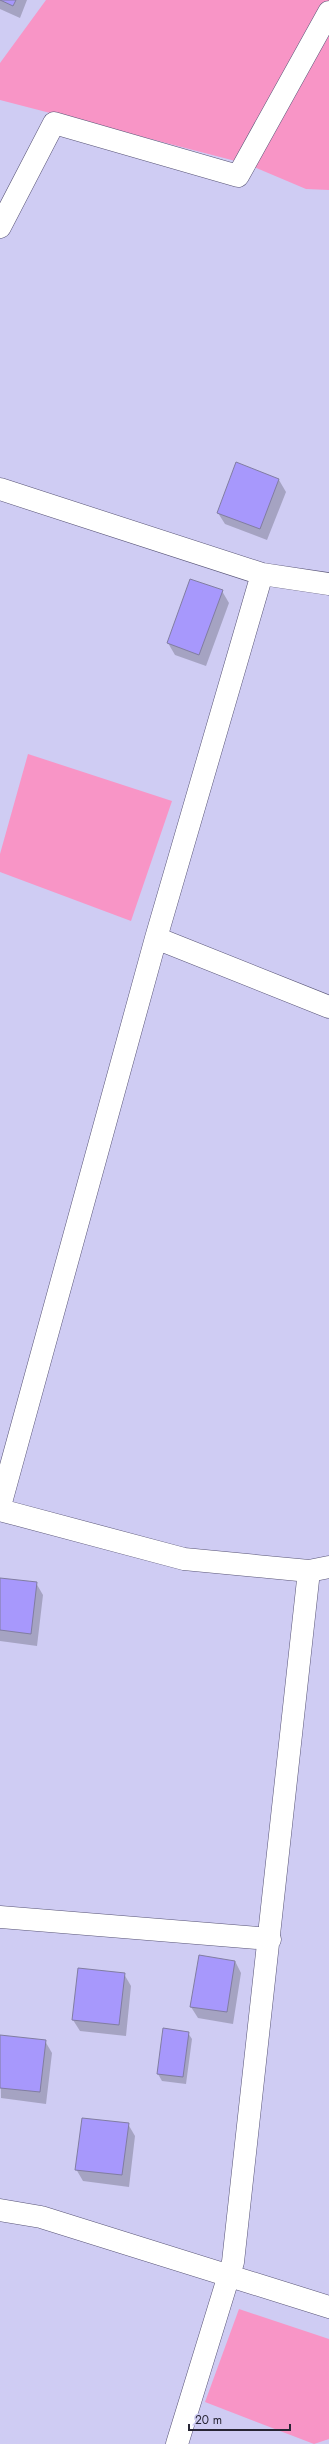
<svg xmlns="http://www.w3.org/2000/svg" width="329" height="2444" font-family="Jost,sans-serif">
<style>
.green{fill:#f895c6}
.shadow{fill:#0003}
.building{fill:#a798fc;stroke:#817da1}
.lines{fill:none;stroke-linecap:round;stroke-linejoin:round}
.minor-casing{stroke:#585476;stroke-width:23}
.minor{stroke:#fff;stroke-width:22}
</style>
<rect width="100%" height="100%" fill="#cfccf3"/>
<path class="green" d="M46 0H329V190L306 189 247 164 0 100V63Z
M28 754 172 801 131 921 0 872V854Z
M239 2309 329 2339V2439L314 2444 205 2402Z"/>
<path class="shadow" d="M0 0H27L20 18 0 9Z
M237 464 279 480 286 492 267 540 225 524 218 513Z
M222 591 229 603 206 666 175 655 168 643Z
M0 1579 36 1583 43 1595 37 1646 0 1641Z
M235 1961 241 1973 233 2024 198 2018 191 2007Z
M124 1974 131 1986 126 2036 80 2031 73 2020Z
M188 2033 192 2039 186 2084 162 2081 158 2074Z
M0 2036 45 2041 52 2053 46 2104 1 2098Z
M128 2124 135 2136 129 2187 83 2181 76 2169Z"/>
<path class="building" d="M0 0H16L13 6Z
M236 462 279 479 260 529 217 513Z
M190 579 223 590 199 655 167 643Z
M0 1578 37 1582 31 1634 0 1630Z
M199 1955 235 1961 227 2012 190 2007Z
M78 1968 125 1973 119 2025 72 2020Z
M163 2028 189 2032 183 2077 157 2074Z
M0 2035 46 2040 40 2092 0 2088Z
M82 2118 129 2123 122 2175 75 2170Z"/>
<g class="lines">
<defs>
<path id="minor" d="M0 227 54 123 238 176 329 12
M0 489 262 574 329 584
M156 938 329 1007
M0 1506 156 938 262 574
M0 1510 184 1559 309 1571 329 1567
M0 1917 270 1939
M0 2210 41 2217 329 2307
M177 2444 233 2262 309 1571"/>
</defs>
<use href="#minor" class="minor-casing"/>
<use href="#minor" class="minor"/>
</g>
<path d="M189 2424v6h101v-6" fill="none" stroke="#272534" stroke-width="2"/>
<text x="195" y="2424" font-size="12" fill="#272534" stroke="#cfccf3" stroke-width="3" paint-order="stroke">20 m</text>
</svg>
